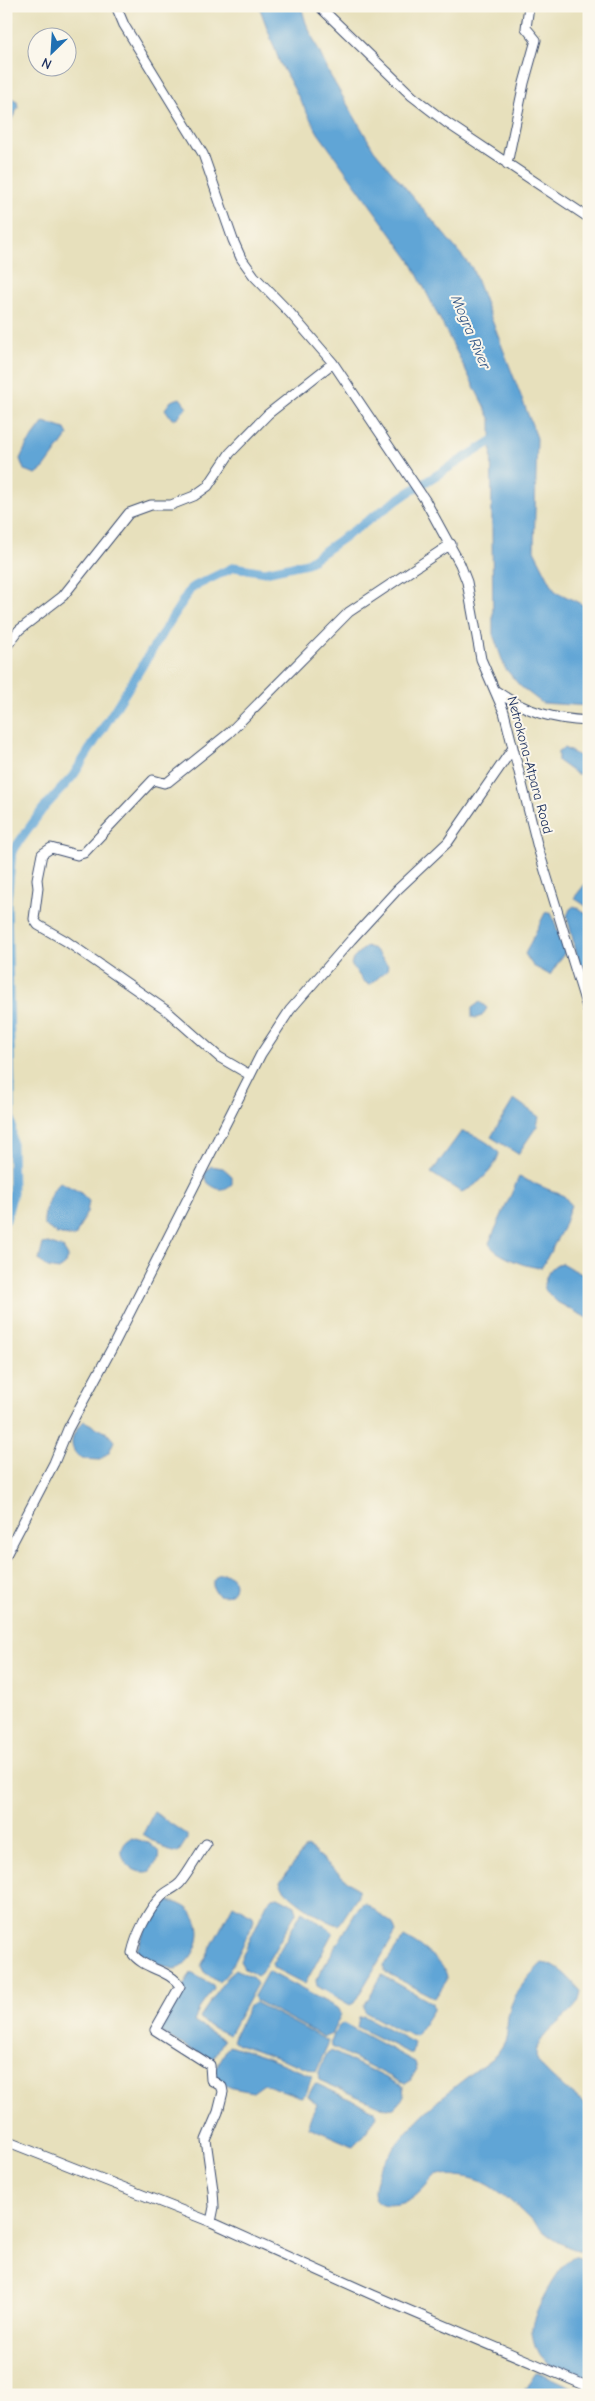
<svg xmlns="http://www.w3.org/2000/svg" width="595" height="2401" font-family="'Comic Neue',sans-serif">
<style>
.water{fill:#61a5d6;stroke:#3e6a9a}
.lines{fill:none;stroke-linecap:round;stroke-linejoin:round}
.canal{stroke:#61a5d6;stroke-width:9}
.minor-casing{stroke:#3a4a6c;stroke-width:11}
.minor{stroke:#fff;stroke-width:9}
.labels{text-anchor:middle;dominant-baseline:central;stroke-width:4;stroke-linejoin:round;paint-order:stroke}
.street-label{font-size:14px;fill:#1b2f5e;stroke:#fbf7ec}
.water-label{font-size:15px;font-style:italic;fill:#345888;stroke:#fbf7ec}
</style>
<rect width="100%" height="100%" fill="#fbf7ec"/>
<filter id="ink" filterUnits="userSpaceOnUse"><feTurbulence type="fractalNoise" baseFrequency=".02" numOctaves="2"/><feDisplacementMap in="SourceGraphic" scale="10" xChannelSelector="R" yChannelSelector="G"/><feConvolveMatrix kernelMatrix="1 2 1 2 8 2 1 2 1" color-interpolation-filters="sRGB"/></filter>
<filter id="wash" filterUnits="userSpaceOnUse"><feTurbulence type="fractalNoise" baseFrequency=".0096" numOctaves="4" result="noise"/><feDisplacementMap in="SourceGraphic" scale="20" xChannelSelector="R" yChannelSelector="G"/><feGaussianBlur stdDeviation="1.12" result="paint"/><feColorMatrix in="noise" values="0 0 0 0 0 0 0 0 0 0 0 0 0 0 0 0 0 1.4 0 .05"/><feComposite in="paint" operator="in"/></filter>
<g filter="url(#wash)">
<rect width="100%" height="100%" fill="#e7e0bc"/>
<path class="water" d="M259 6H301L306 23 330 75 374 150 472 268 537 438 534 550 555 591 589 608V706L542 703 520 686 505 668 493 634 491 420 410 260 318 133 280 63Z
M6 95 17 101 18 108 6 129Z
M180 398 187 407 177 418 172 419 165 409 171 401Z
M44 422 65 429 68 435 44 468 36 474 24 470 20 459 26 446Z
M564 748 589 761V766L582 774H576L558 761V751Z
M589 879V908L574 898Z
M574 906 589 915V969L584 972 580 967 567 916 570 909Z
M551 912 565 952 550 975 533 966 525 954 543 917 545 913Z
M366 946 374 949 388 965 387 970 370 985 363 981 351 964 353 959Z
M480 1002 487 1008 482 1016 476 1018 472 1017V1008Z
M514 1099 539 1117 537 1126 518 1154 491 1137Z
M461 1132C472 1132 492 1144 499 1153 496 1168 476 1188 461 1192L431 1173Z
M211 1166 223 1168 232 1176V1184C223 1192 217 1190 208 1183L204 1174Z
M519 1177 564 1196 571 1205 563 1228 542 1267C531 1270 492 1254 489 1243Z
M60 1182 80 1192 89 1201 87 1212 75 1237 57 1234 44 1225C43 1213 50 1190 60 1182Z
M48 1243 63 1248 68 1256 66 1264 59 1270 47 1268 39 1260 43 1244Z
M561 1263 589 1278V1319L557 1302 545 1290C543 1279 550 1265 561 1263Z
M84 1421 107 1433 114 1441 109 1452 100 1460 82 1459C66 1448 71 1433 84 1421Z
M213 1585a11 11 0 1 1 22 0a11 11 0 1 1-22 0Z
M154 1812 187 1835V1839L178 1853 169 1851 143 1834Z
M132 1838 149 1843 159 1852 158 1860 150 1871C130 1878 109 1849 132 1838Z
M306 1847 312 1850 358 1890V1896L339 1925C327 1923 283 1895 280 1882Z
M278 1897 295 1906 297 1911 261 1973 257 1976 244 1968 240 1961 267 1903 272 1898Z
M167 1901C209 1906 207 1952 176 1970L144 1959 140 1957 137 1950C143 1935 150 1907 167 1901Z
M364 1902 393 1924 396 1932 354 2003 350 2005 317 1986 316 1980 359 1907Z
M233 1905 253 1916 254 1920C247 1935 231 1976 218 1982L204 1972 201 1966Z
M302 1911 333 1932 305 1984 274 1968 272 1964Z
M404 1937C417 1944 449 1964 447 1980L435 1998 385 1972 384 1965Z
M542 1963C560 1965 569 1979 581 1991 580 1995 580 1999 578 2002 570 2018 524 2041 539 2063 551 2080 573 2093 589 2107V2246L582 2251C542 2243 522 2204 489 2185 474 2176 454 2176 437 2174 428 2182 418 2197 406 2202 400 2204 389 2206 383 2204 360 2197 387 2157 396 2145 422 2110 460 2082 495 2056 514 2033 503 2032 510 2008 516 1991 529 1975 542 1963Z
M236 1969 253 1978 257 1984 229 2035 205 2024 200 2017 227 1977Z
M268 1971 339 2009 341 2014 331 2035 324 2037 255 2000 254 1996Z
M191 1973 213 1985 214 1988 199 2009 194 2022 224 2040 212 2061 160 2032 162 2023Z
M382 1975 432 2003 433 2010 416 2036 398 2030 365 2012 364 2006Z
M254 2002 328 2041V2044L316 2071 238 2044 233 2040 249 2006Z
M364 2016 414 2043 412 2053H409L357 2027 359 2017Z
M343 2023 415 2062 417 2069 410 2081 405 2084 332 2047C330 2040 336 2027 343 2023Z
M229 2045 266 2057 312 2076 306 2094 301 2097 264 2084 253 2092 232 2088 214 2079 212 2075Z
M331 2051 403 2086 404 2097 394 2108 386 2109 319 2080C316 2073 324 2059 328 2052Z
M317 2084 375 2111 377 2116 366 2132 353 2146 309 2127V2121L317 2104 308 2096 314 2085Z
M575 2256 589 2264V2382C574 2375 551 2369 541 2357 536 2352 531 2334 532 2327 533 2314 562 2259 575 2256Z
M536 2373 543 2374 589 2395H521Z"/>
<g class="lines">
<path class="canal" d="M6 1220 13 1192 7 901 12 852 42 810 73 776 191 588 234 567 265 572 307 563 406 494 500 436"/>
</g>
</g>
<g filter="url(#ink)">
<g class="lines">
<defs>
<path id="minor" d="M116 6 124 25 203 154 233 240 241 258 254 276 290 313 333 363 425 500 460 564 467 582 481 659 504 712 538 848 589 1014
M321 8 412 96 447 123 589 218
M507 164 524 83 536 40 526 28 529 6
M6 647 19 630 63 596 129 513 151 505H171L194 496 208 486 230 453 268 414 333 363
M496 691C526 712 552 719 589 721
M579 980 589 972
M250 1075 219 1057 167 1011 66 941 38 925 34 919 38 888 37 879 42 854 51 848 77 855 84 853 153 780 164 783 168 782 229 733 349 612 451 544
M6 1555 54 1463 68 1429 112 1348 261 1054 290 1010 351 940 397 890 448 842 513 748
M206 1844C197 1856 190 1871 180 1883 174 1889 166 1891 161 1897 148 1910 136 1935 132 1953 144 1970 169 1969 180 1986L155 2030 210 2065 211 2080 222 2087 223 2092 218 2112 206 2140 213 2190 214 2207 211 2222
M6 2141 211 2222 373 2295 589 2387"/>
</defs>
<use href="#minor" class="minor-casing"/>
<use href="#minor" class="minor"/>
</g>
</g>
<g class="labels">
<g class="street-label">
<text transform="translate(530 765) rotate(75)">Netrokona-Atpara Road</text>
</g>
<g class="water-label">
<text transform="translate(471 332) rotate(67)">Mogra River</text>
</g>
</g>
<rect width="595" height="2401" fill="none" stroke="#fbf7ec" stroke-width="25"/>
<g transform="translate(52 52) rotate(205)"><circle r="24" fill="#fbf7ec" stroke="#a1a7b3"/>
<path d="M0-4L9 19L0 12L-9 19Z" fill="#1f6fb2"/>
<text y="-8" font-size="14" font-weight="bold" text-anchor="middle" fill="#1b2f5e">N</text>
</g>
</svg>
